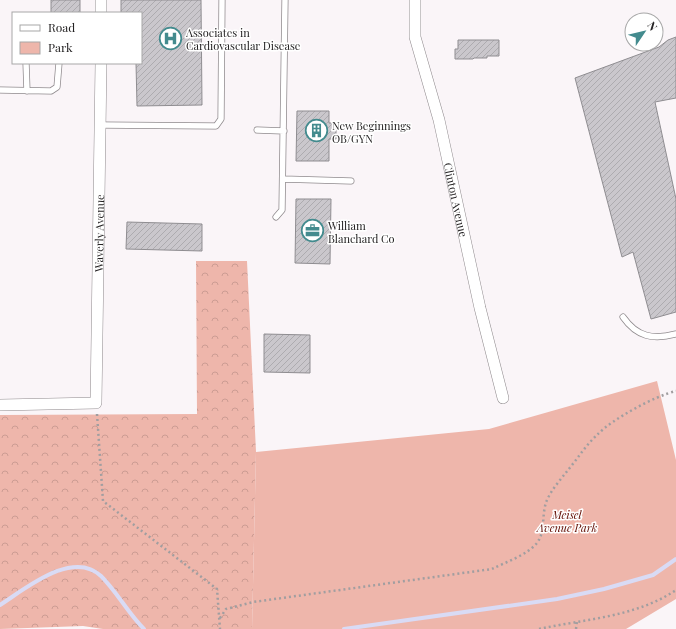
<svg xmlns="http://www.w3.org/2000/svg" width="676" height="629" font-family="'Playfair Display',serif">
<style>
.forest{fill:url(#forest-crowns)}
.green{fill:#eeb6ab}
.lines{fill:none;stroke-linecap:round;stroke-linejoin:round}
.stream{stroke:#d9dbf5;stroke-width:4}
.building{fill:url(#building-hatch);stroke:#8f8d91}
.lane-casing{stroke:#8f8a8d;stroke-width:7}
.street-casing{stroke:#8f8a8d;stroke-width:12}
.path{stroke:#a19ea0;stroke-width:2.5;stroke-dasharray:2 3;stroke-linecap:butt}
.lane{stroke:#fff;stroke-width:5.5}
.street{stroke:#fff;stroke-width:11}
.labels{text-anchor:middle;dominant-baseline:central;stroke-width:3;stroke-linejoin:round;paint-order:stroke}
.poi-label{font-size:11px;fill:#242223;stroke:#fff;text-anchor:start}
.street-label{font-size:11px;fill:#242223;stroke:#fff}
.park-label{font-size:11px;font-style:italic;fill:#610b01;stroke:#fff}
</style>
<defs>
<pattern id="forest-crowns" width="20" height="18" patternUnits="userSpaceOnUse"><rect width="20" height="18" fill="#eeb6ab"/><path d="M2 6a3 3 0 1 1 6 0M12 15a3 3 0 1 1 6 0" fill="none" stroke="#cc9c93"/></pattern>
<pattern id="building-hatch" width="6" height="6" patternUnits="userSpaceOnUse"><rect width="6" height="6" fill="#cac7cc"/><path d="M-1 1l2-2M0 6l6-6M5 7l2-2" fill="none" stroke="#adabaf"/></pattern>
</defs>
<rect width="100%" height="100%" fill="#faf5f8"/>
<path class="forest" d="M196 261H247L256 452 252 629H103L83 626 0 629V415L197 414Z"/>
<path class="green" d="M657 381 676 460V599L626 629H252L256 452 489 429Z"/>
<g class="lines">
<path class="stream" d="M0 605C25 589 73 549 101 576 117 592 128 613 144 629
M344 629 557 599 604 589 653 575 676 559"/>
</g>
<path class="building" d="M51 0H80V13H51Z
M121 0H201L202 105 137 106 136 63H141V13H121Z
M676 37V98L655 102 676 199V312L651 319 633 252 622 257 575 78 659 47 668 40Z
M458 40H499V56H487V58H474L473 59H455V49H458Z
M297 111H329V123H336V139H329V161H296Z
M296 199H331L330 264 295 263Z
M127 222 202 224V251L126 249Z
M264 334 310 335V373L264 372Z"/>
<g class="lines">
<defs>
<path id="lane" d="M26 63 27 91
M0 90 51 91 57 87 59 63
M100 125 216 126 221 119 222 0
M257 130 284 131
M283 179 351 181
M276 217 282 210 285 0
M623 317C637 337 653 340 676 334"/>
<g id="street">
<path id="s1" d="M415 0V37L439 120 480 308 503 398"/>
<path d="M101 13V0"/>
<path id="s2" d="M0 405 96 403 101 63"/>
</g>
</defs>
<use href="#lane" class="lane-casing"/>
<use href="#street" class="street-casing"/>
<path class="path" d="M97 414 103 501 217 589 220 629
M220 618 226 609 253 602 492 569C506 562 527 555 537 543 546 531 541 514 547 500 552 489 561 479 568 470 578 458 586 445 597 435 612 419 655 396 676 391
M539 629C585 619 636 617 676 590
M576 629 577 621"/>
<use href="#lane" class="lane"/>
<use href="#street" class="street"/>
</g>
<defs>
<symbol id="hospital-ring" viewBox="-11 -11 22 22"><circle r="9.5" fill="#fff" stroke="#438b8e" stroke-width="1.5"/><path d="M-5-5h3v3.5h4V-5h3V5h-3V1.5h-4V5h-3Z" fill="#438b8e"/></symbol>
<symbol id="building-ring" viewBox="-11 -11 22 22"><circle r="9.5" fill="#fff" stroke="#438b8e" stroke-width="1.5"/><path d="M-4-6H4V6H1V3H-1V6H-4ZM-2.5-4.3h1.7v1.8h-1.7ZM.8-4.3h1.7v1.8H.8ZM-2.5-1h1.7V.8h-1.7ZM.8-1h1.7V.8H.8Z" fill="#438b8e"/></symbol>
<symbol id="office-ring" viewBox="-11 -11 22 22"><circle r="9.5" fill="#fff" stroke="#438b8e" stroke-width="1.5"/><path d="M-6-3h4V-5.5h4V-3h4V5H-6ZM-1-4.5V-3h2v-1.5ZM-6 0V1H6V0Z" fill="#438b8e"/></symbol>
</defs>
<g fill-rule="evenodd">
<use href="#hospital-ring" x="158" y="26" width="25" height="25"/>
<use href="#building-ring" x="304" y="118" width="25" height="25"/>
<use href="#office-ring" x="300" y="218" width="25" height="25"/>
</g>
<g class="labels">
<g class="poi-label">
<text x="186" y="32">Associates in<tspan x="186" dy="13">Cardiovascular Disease</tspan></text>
<text x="332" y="125">New Beginnings<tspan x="332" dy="13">OB/GYN</tspan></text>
<text x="328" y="225">William<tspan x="328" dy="13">Blanchard Co</tspan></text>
</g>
<g class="street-label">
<text stroke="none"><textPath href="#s1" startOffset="205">Clinton Avenue</textPath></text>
<text stroke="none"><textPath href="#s2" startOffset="266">Waverly Avenue</textPath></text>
</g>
<g class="park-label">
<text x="567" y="514">Meisel<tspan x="567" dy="13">Avenue Park</tspan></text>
</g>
</g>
<rect x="12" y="12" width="130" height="52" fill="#ffffff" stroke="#a7a7a7"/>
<rect x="20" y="25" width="20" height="6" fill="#ffffff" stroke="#a7a7a7"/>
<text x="48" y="32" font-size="12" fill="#242223">Road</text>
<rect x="20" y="42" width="20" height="12" fill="#eeb6ab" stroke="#a7a7a7"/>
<text x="48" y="52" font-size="12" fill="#242223">Park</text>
<g transform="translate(644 32) rotate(55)"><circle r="19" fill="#ffffff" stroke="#a7a7a7"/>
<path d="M0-3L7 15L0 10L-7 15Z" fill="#438b8e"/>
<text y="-6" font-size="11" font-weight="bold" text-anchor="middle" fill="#242223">N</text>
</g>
</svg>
